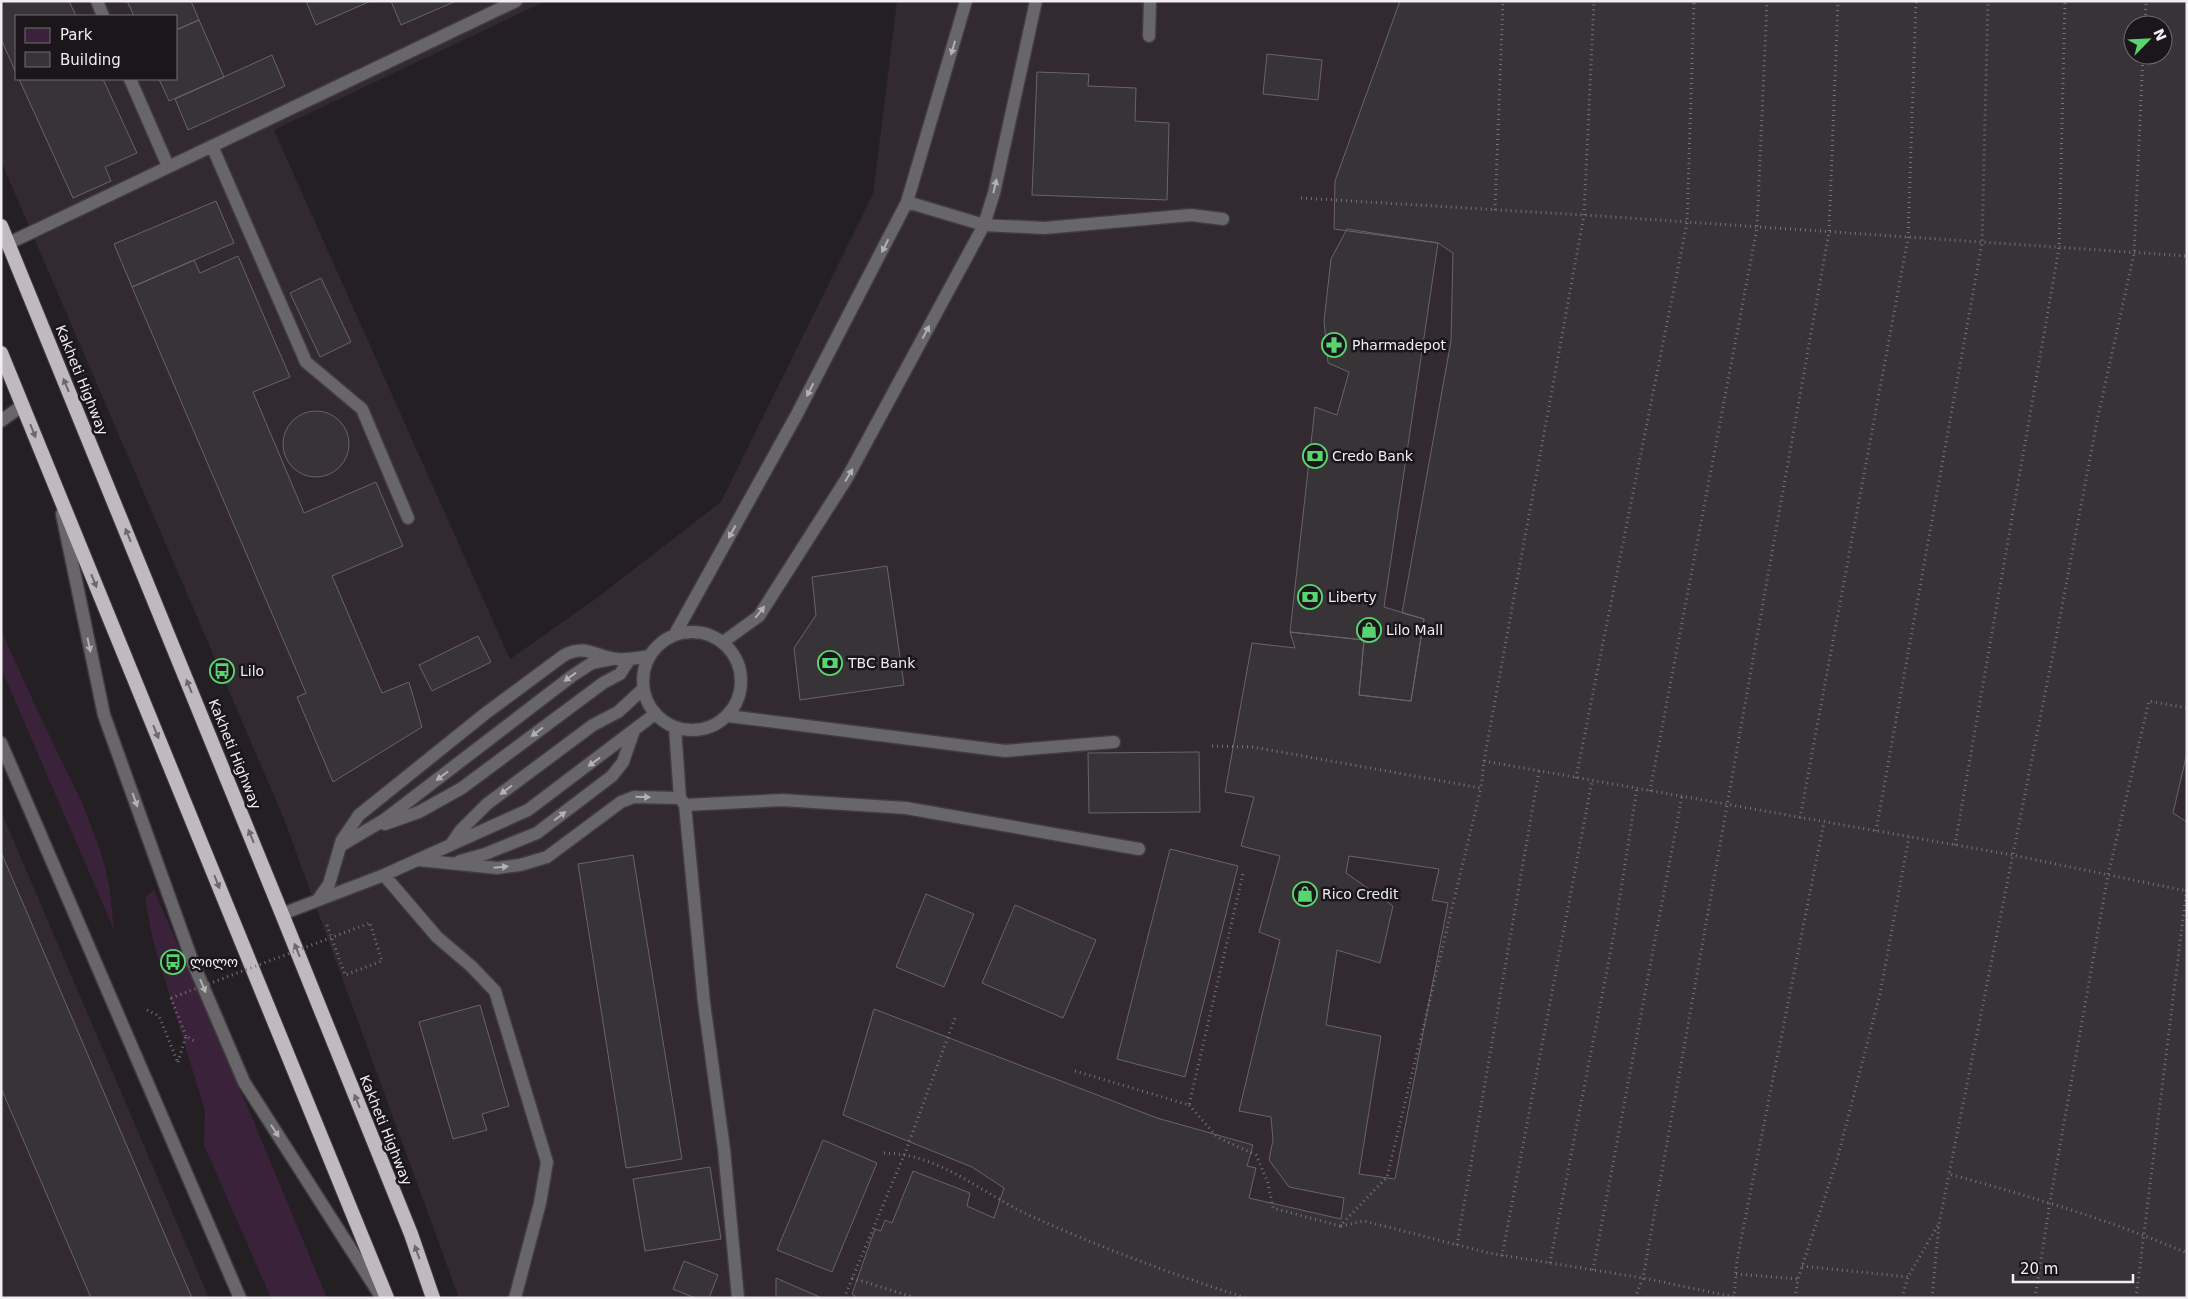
<svg xmlns="http://www.w3.org/2000/svg" width="2188" height="1299" font-family="'DejaVu Sans','Noto Sans Georgian',sans-serif">
<style>
.built{fill:#322931;fill-rule:evenodd}
.green{fill:#3b223b}
.building{fill:#383337;stroke:#696469;fill-rule:evenodd}
.lines{fill:none;stroke-linecap:round;stroke-linejoin:round}
.service-casing{stroke:#413c40;stroke-width:15}
.trunk-casing{stroke:#413c40;stroke-width:16}
.path{stroke:#777377;stroke-width:3;stroke-dasharray:1 4;stroke-linecap:butt}
.service{stroke:#686668;stroke-width:12}
.trunk{stroke:#c0babf;stroke-width:14}
.path-bridge{stroke:#777377;stroke-width:3;stroke-dasharray:1 4;stroke-linecap:butt}
.oneway{fill:#b3b1b3}
.oneway2{fill:#6d686c}
.labels{text-anchor:middle;dominant-baseline:central;stroke-width:5;stroke-linejoin:round;paint-order:stroke}
.poi-label{font-size:14px;fill:#f1eef1;stroke:#1a161a;text-anchor:start}
.street-label{font-size:14px;fill:#f1eef1;stroke:#1a161a}
</style>
<rect width="100%" height="100%" fill="#241f23"/>
<path class="built" d="M1 1H546L274 130 510 659 594 600 721 502 873 194 897 1H2187V1298H459L284 819 1 161ZM16 16H176V79H16ZM2133 25H2163V55H2133Z
M1 811 209 1298H3L1 1295Z"/>
<path class="green" d="M1 630 39 714 84 807 103 859 109 884 114 930 1 668Z
M154 890 248 1108 327 1298H271L204 1145 205 1111 153 941 145 898Z"/>
<path class="building" d="M1 1H69L76 16H16V73L1 39Z
M127 1H191L199 20 176 30V16H134Z
M306 1H371L316 25Z
M391 1H456L401 25Z
M1400 1H2187V753L2173 813 2187 822V1298H858L852 1294 875 1229 881 1231 885 1220 892 1223 913 1171 970 1193 967 1206 994 1218 1004 1188 972 1167 843 1115 874 1009 1157 1118 1253 1145 1247 1166 1256 1168 1249 1198 1341 1219 1344 1198 1289 1187 1269 1160 1273 1140 1271 1117 1239 1111 1280 940 1259 932 1280 856 1241 846 1254 797 1225 792 1252 643 1295 648 1290 632 1364 640 1359 695 1411 701 1424 619 1402 613 1451 341 1453 253 1438 243 1334 229 1335 181ZM2133 25H2163V55H2133ZM1349 856 1439 869 1432 900 1448 903 1395 1179 1359 1174 1381 1036 1326 1025 1337 950 1380 963 1393 906 1346 873Z
M199 20 224 77 169 101 159 79H176V30Z
M1267 54 1322 60 1318 100 1263 94Z
M272 55 285 86 188 130 175 99Z
M1037 72 1089 74 1088 86 1136 88 1135 121 1169 123 1167 200 1032 195Z
M19 79H103L137 153 105 167 111 181 73 198Z
M216 201 234 243 132 287 114 244Z
M1347 229 1438 243 1384 607 1424 619 1411 701 1359 695 1364 640 1290 632 1315 407 1337 415 1349 372 1328 363 1324 321 1331 259Z
M238 256 290 377 253 392 304 513 376 482 403 546 332 576 382 693 409 682 422 727 333 782 297 697 306 693 132 287 194 260 200 273Z
M321 278 351 342 320 357 290 293Z
M283 444a33 33 0 1 1 66 0a33 33 0 1 1-66 0Z
M887 566 904 685 800 700 794 648 816 615 812 577Z
M478 636 491 662 432 691 419 665Z
M1199 752 1200 812 1089 813 1088 753Z
M1170 849 1238 866 1185 1077 1117 1059Z
M1 852 192 1298H91L1 1088Z
M633 855 682 1159 626 1168 578 864Z
M926 894 974 914 944 987 896 967Z
M1015 905 1096 940 1063 1018 982 983Z
M480 1005 509 1106 482 1114 487 1130 453 1139 419 1022Z
M823 1140 877 1163 832 1272 777 1250Z
M710 1167 721 1239 645 1251 633 1179Z
M684 1261 718 1275 709 1298H695L673 1289Z
M776 1278 822 1298H776Z"/>
<g class="lines">
<defs>
<path id="service" d="M97 1 103 16
M1149 36 1150 1
M130 79 168 166
M212 146 306 362 362 409 408 518
M907 202 984 225 1044 228 1191 215 1223 219
M9 243 516 1
M1 421 23 405
M62 514 104 715 193 963 244 1082 382 1298
M643 681a49 49 0 1 1 98 0a49 49 0 1 1-98 0Z
M675 634 796 416 907 202 966 1
M723 642 759 616 847 478 984 225 994 193 1036 1
M728 716 1005 751 1114 742
M675 728 680 798 685 805 704 1003 724 1149 738 1298
M1 743 240 1298
M685 805 782 800 906 808 1139 849
M385 824 419 812 462 788 603 683 620 674 629 660
M452 843 461 830 487 804 593 725 618 712 643 689
M340 846 384 820 572 676 592 663 612 659
M418 860 497 868 520 865 547 857 621 802 634 797 680 798
M460 861 485 854 537 833 612 776 623 762 633 733
M384 875 437 937 471 966 495 991 547 1162 540 1203 515 1298
M318 900 329 884 342 840 359 815 486 713 563 656C585 643 596 657 617 659 629 660 638 658 650 656
M282 914 384 875 528 810 655 714"/>
<path id="trunk" d="M1 226 282 914 411 1234 433 1298
M1 353 387 1298"/>
</defs>
<use href="#service" class="service-casing"/>
<use href="#trunk" class="trunk-casing"/>
<path class="path" d="M2145 25 2146 1
M2143 55 2134 254 2098 416 2053 654 1949 1174C2030 1196 2109 1220 2187 1253
M1301 198 1584 215 2187 256
M1495 210 1503 1
M1212 746 1253 747 1481 788 1484 761 2012 855 2187 891
M1484 761 1584 215 1594 1
M1576 778 1687 223 1694 1
M1650 791 1757 228 1767 1
M1800 818 1908 238 1916 1
M1876 831 1982 243 1988 1
M1955 845 2059 248 2065 1
M327 925 345 975 382 961 370 923
M171 998 186 1036
M147 1010 159 1016 178 1063
M178 1062 186 1036 196 1042
M1075 1071 1189 1105 1243 874
M1189 1105 1217 1137 1256 1155 1268 1183 1273 1208 1340 1226 1387 1177 1481 788
M884 1153C942 1154 983 1195 1033 1217 1102 1248 1174 1275 1246 1298
M1341 1226 1364 1221 1489 1253 1643 1278 1734 1297
M1457 1245 1539 771
M1502 1256 1592 781
M1550 1263 1614 934 1637 788
M1802 1266 1908 1277
M1593 1270 1682 796
M1736 1274 1798 1279
M852 1278 916 1298
M844 1298 905 1153 955 1018
M1635 1298 1643 1278 1829 232 1838 1
M1734 1298 1737 1260 1824 822
M1795 1298 1798 1279 1837 1160 1880 994 1909 837
M1902 1298 1908 1277 1938 1225
M1932 1298 1939 1224 1949 1174
M2035 1298 2050 1202 2108 875 2149 701 2187 708
M2136 1298 2187 886"/>
<use href="#service" class="service"/>
<use href="#trunk" class="trunk"/>
<path class="path-bridge" d="M171 998 370 923"/>
</g>
<defs><path id="oneway-solid" d="M-6-.8H1V-3.2L6.5 0L1 3.2V.8H-6Z" transform="scale(1.25)"/></defs>
<g class="oneway">
<use href="#oneway-solid" transform="translate(953 48) rotate(106)"/>
<use href="#oneway-solid" transform="translate(995 186) rotate(-77)"/>
<use href="#oneway-solid" transform="translate(885 246) rotate(117)"/>
<use href="#oneway-solid" transform="translate(926 332) rotate(-62)"/>
<use href="#oneway-solid" transform="translate(810 390) rotate(117)"/>
<use href="#oneway-solid" transform="translate(849 475) rotate(-60)"/>
<use href="#oneway-solid" transform="translate(732 532) rotate(119)"/>
<use href="#oneway-solid" transform="translate(760 612) rotate(-52)"/>
<use href="#oneway-solid" transform="translate(89 645) rotate(78)"/>
<use href="#oneway-solid" transform="translate(570 677) rotate(144)"/>
<use href="#oneway-solid" transform="translate(537 732) rotate(143)"/>
<use href="#oneway-solid" transform="translate(594 762) rotate(144)"/>
<use href="#oneway-solid" transform="translate(442 776) rotate(143)"/>
<use href="#oneway-solid" transform="translate(506 790) rotate(143)"/>
<use href="#oneway-solid" transform="translate(643 797) rotate(1)"/>
<use href="#oneway-solid" transform="translate(135 800) rotate(70)"/>
<use href="#oneway-solid" transform="translate(560 816) rotate(-37)"/>
<use href="#oneway-solid" transform="translate(501 867) rotate(-5)"/>
<use href="#oneway-solid" transform="translate(203 986) rotate(67)"/>
<use href="#oneway-solid" transform="translate(275 1131) rotate(57)"/>
</g>
<g class="oneway2">
<use href="#oneway-solid" transform="translate(66 385) rotate(-112)"/>
<use href="#oneway-solid" transform="translate(33 431) rotate(68)"/>
<use href="#oneway-solid" transform="translate(128 535) rotate(-112)"/>
<use href="#oneway-solid" transform="translate(94 581) rotate(68)"/>
<use href="#oneway-solid" transform="translate(189 686) rotate(-112)"/>
<use href="#oneway-solid" transform="translate(156 732) rotate(68)"/>
<use href="#oneway-solid" transform="translate(251 836) rotate(-112)"/>
<use href="#oneway-solid" transform="translate(217 882) rotate(68)"/>
<use href="#oneway-solid" transform="translate(297 950) rotate(-112)"/>
<use href="#oneway-solid" transform="translate(357 1101) rotate(-112)"/>
<use href="#oneway-solid" transform="translate(417 1252) rotate(-110)"/>
</g>
<defs>
<symbol id="pharmacy-ring" viewBox="-11 -11 22 22"><circle r="9.5" fill="#1a161a" stroke="#59d56f" stroke-width="1.5"/><path d="M-2-6h4v4h4v4h-4v4h-4v-4h-4v-4h4Z" fill="#59d56f"/></symbol>
<symbol id="bank-ring" viewBox="-11 -11 22 22"><circle r="9.5" fill="#1a161a" stroke="#59d56f" stroke-width="1.5"/><path d="M-6-4H6V4H-6ZM0-2.3a2.3 2.3 0 1 0 0 4.6a2.3 2.3 0 1 0 0-4.6Z" fill="#59d56f"/></symbol>
<symbol id="shop-ring" viewBox="-11 -11 22 22"><circle r="9.5" fill="#1a161a" stroke="#59d56f" stroke-width="1.5"/><path d="M-5-2.5h2.3a2.7 3.5 0 0 1 5.4 0H5L5.5 6h-11ZM-1.5-2.5h3a1.5 2.3 0 0 0-3 0Z" fill="#59d56f"/></symbol>
<symbol id="bus-ring" viewBox="-11 -11 22 22"><circle r="9.5" fill="#1a161a" stroke="#59d56f" stroke-width="1.5"/><path d="M-5-6H5V4H4V6H2V4H-2V6H-4V4H-5ZM-3.5-4V0h7V-4ZM-3.5 1.2v1.5H-2V1.2ZM2 1.2v1.5H3.5V1.2Z" fill="#59d56f"/></symbol>
</defs>
<g fill-rule="evenodd">
<use href="#pharmacy-ring" x="1320" y="331" width="28" height="28"/>
<use href="#bank-ring" x="1301" y="442" width="28" height="28"/>
<use href="#bank-ring" x="1296" y="583" width="28" height="28"/>
<use href="#shop-ring" x="1355" y="616" width="28" height="28"/>
<use href="#bank-ring" x="816" y="649" width="28" height="28"/>
<use href="#bus-ring" x="208" y="657" width="28" height="28"/>
<use href="#shop-ring" x="1291" y="880" width="28" height="28"/>
<use href="#bus-ring" x="159" y="948" width="28" height="28"/>
</g>
<g class="labels">
<g class="poi-label">
<text x="1352" y="345">Pharmadepot</text>
<text x="1332" y="456">Credo Bank</text>
<text x="1328" y="597">Liberty</text>
<text x="1386" y="630">Lilo Mall</text>
<text x="848" y="663">TBC Bank</text>
<text x="240" y="671">Lilo</text>
<text x="1322" y="894">Rico Credit</text>
<text x="190" y="962">ლილო</text>
</g>
<g class="street-label">
<text transform="translate(82 380) rotate(68)">Kakheti Highway</text>
<text transform="translate(235 754) rotate(68)">Kakheti Highway</text>
<text transform="translate(386 1130) rotate(68)">Kakheti Highway</text>
</g>
</g>
<rect width="2188" height="1299" fill="none" stroke="#f1eef1" stroke-width="5"/>
<rect x="15" y="15" width="162" height="65" fill="#1a161a" stroke="#706c70"/>
<rect x="25" y="28" width="25" height="15" fill="#3b223b" stroke="#706c70"/>
<text x="60" y="40" font-size="15" fill="#f1eef1">Park</text>
<rect x="25" y="52" width="25" height="15" fill="#383337" stroke="#706c70"/>
<text x="60" y="65" font-size="15" fill="#f1eef1">Building</text>
<g transform="translate(2148 40) rotate(66)"><circle r="24" fill="#1a161a" stroke="#706c70"/>
<path d="M0-4L9 19L0 12L-9 19Z" fill="#59d56f"/>
<text y="-8" font-size="14" font-weight="bold" text-anchor="middle" fill="#f1eef1">N</text>
</g>
<path d="M2013 1274v8h120v-8" fill="none" stroke="#f1eef1" stroke-width="2.5"/>
<text x="2020" y="1274" font-size="15" fill="#f1eef1" stroke="#1a161a" stroke-width="4" paint-order="stroke">20 m</text>
</svg>
